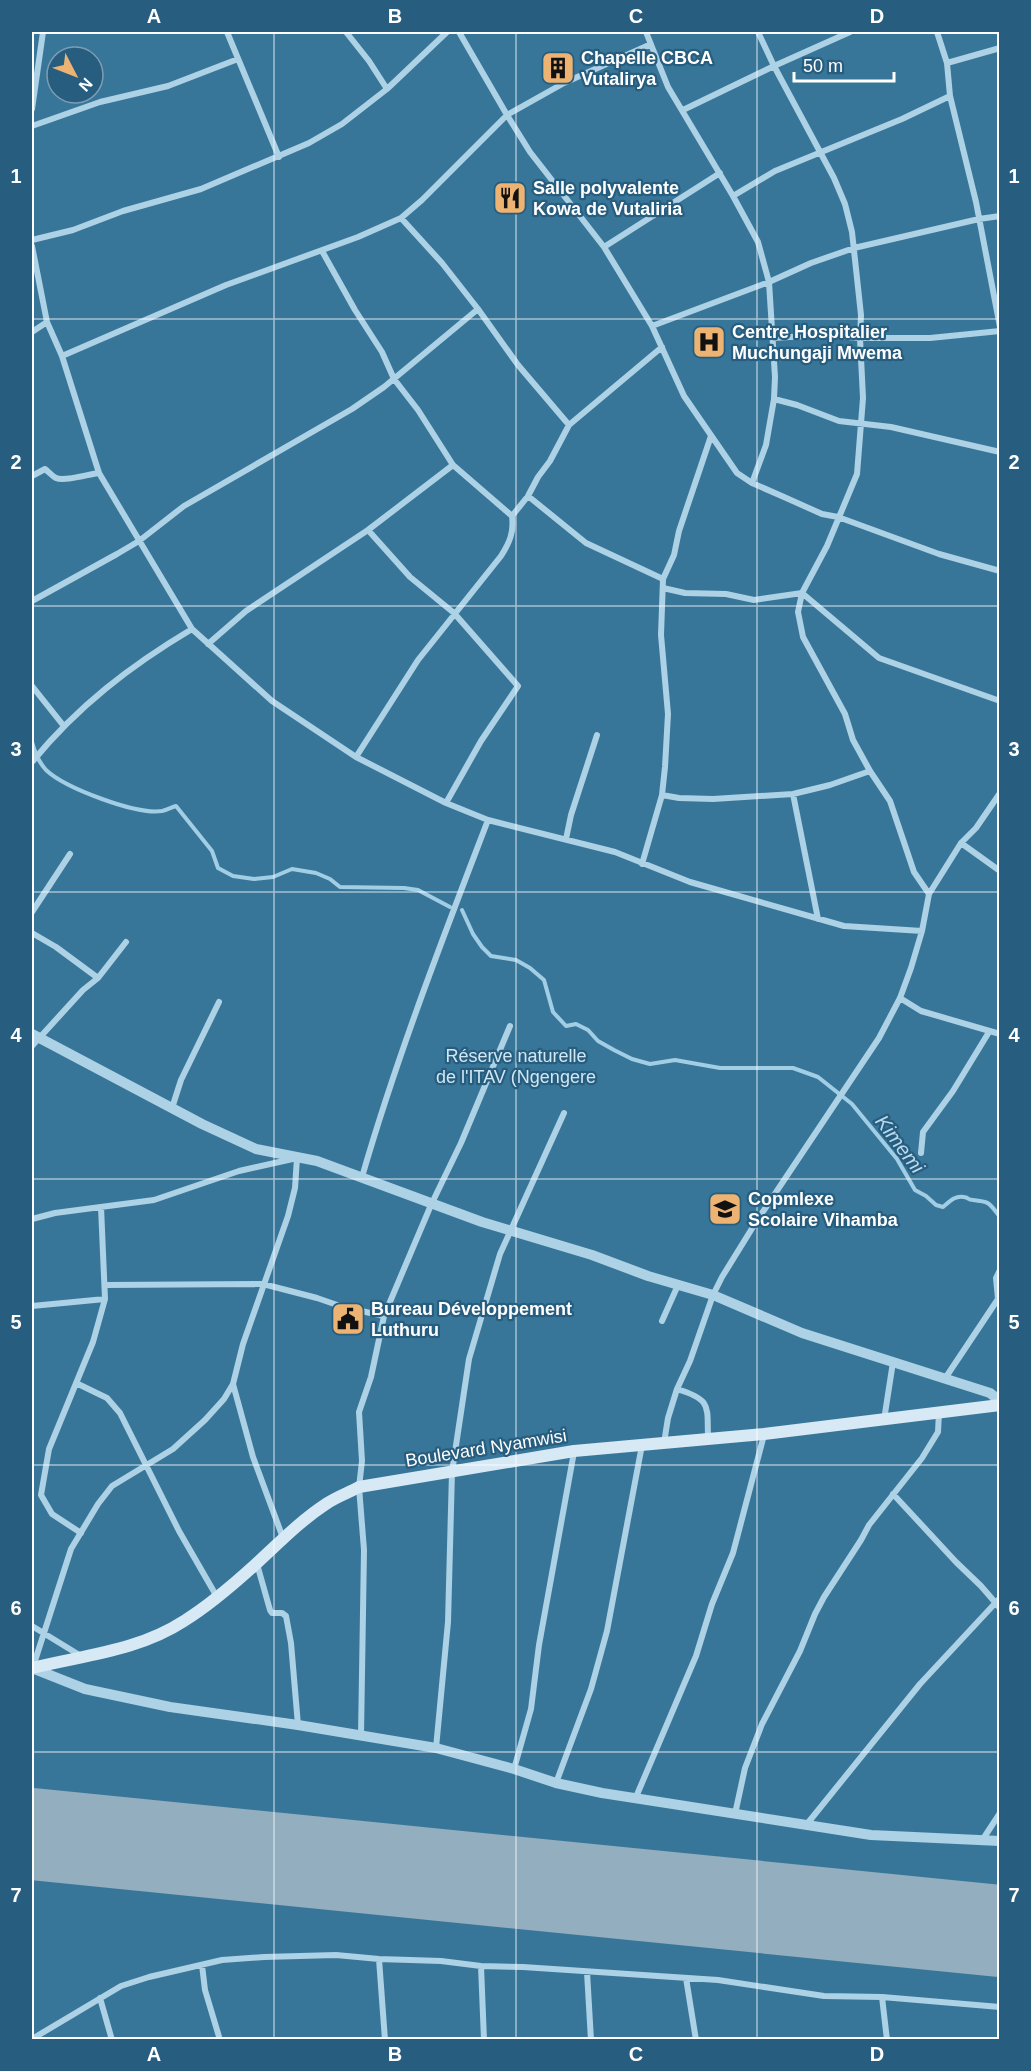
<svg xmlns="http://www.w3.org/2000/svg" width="1031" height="2071" font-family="Arial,sans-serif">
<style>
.green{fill:#387699;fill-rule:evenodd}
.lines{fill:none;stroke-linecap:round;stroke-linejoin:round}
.stream{stroke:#a2cee5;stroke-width:4}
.runway{stroke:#93aebe;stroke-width:92}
.minor{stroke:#add1e5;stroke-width:6}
.tertiary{stroke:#add1e5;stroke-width:10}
.secondary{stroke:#d6e9f5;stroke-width:12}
.grid{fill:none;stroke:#fff;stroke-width:1.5;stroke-opacity:0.55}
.labels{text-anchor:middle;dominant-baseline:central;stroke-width:4.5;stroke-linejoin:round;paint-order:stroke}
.poi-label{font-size:18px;font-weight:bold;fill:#fff;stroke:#275d7e;text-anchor:start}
.park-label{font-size:18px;fill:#d0e7f4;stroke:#275d7e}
.street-label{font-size:18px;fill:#fff;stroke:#275d7e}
.water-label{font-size:20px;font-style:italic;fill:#b9daed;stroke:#275d7e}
.neatline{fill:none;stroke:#fff;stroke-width:2}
.grid-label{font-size:20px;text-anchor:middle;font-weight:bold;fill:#fff}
</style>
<rect width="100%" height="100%" fill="#275d7e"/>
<path class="green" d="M32 32H999V2039H32ZM57 57H93V93H57Z"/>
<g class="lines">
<path class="stream" d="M32 742C35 753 38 761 46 770 65 788 136 815 162 811 167 810 172 807 176 806L212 851 218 868 233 876 254 879 273 877 292 869 316 873 330 879 340 887 404 888 418 890 450 907
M462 910 473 934 482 947 491 956 516 960 530 968 544 980 553 1012 566 1026 576 1024 588 1030 598 1041 614 1050 632 1059 650 1064 675 1060 720 1068H793L818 1077 852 1104 897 1159 915 1190 926 1196 936 1205 943 1207C949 1202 955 1195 964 1197 970 1198 967 1200 973 1200 991 1202 989 1203 1000 1217"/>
<path class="runway" d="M32 1834 1000 1931"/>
<path class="minor" d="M227 32 279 157
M346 32 369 61 387 89
M459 32 507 115 530 152 604 247 652 326 684 396 737 473 752 483 784 497 822 514 838 517 939 554 1000 571
M646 32 668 87 733 196 758 242 769 282 775 377 774 399 766 445 752 483
M758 32 774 66 834 178 845 204 852 232 861 315 860 338 863 398 857 474 827 546 802 593 798 612 803 637 845 714 853 740 870 771 890 801 914 872 929 894
M937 32 947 63 950 96 976 202 1000 327
M947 63 1000 48
M32 109 43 32
M683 110 774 66 850 32
M32 126 100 102 168 86 238 59
M733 196 775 171 902 119 950 96
M401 218 442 263 478 309 518 365 569 425
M32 240 73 230 123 211 201 189 309 143 342 124 387 89 447 32
M32 246 47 322 62 356 99 473 192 629 272 701 356 757 446 803 488 820 615 852 690 882 844 926 922 931
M604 247 720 173
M322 251 355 310 382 352 394 379 418 410 453 465 512 516
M652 326 769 282 811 263 854 248 979 219 1000 216
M32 332 47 322
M773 338 824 335 860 338H930L1000 331
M62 356 226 285 358 237 401 218 422 200 507 115 564 83 649 45
M774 399 797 405 839 421 891 427 1000 452
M32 476 45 469C49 472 52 476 56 478 64 482 89 474 99 473
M528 496 586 543 663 579
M368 530 410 577 454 613 518 686 481 741 446 803
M663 588 685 593 726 594 754 600 802 593 879 658 1000 701
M32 601 117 554 139 541 184 506 352 409 384 387 478 309
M208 644 246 611 368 530 453 465
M32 686 63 725
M356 757 418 660 501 556C510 542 514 532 512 516L528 496 538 477 550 461 569 425 662 347
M32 762C78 706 130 666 192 629
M793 794 818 919
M662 795 679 798 713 799 793 794 830 785 870 771
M566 839 571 815 597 735
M961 843 1000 871
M642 864 662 795 665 767 668 714 661 635 663 579 674 555 679 531 711 436
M32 912 70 854
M32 933 56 947 98 978
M900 998 921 1011 1000 1034
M32 1046 83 990 98 978 126 942
M172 1108 181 1080 219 1002
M921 1153 923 1132 953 1091 989 1032
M362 1177C397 1056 443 938 488 820
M32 1219 55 1213 154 1200 239 1171 297 1158 295 1188 288 1216 243 1344 233 1384 224 1399 205 1420 173 1449 112 1486 98 1504 71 1549 33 1667
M106 1285 263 1284 317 1298 343 1307 384 1316
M32 1306 105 1299
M662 1321 678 1285
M946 1377 998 1299 996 1278 1000 1270
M76 1383 107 1398 120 1413 179 1531 217 1597
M233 1384 253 1457 283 1538
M677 1389C712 1400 707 1405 708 1439
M884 1420 893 1362
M664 1443 668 1418 677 1389 690 1361 713 1295 722 1277 756 1222 879 1038 900 998 911 968 922 931 929 894 961 843 976 828 1000 793
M893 1494 956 1562 981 1586 1000 1608
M81 1533 52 1514 41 1495 49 1449 93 1342 105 1299 101 1207
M257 1564 270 1610 272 1613H282L286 1616 291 1643 298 1725
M32 1626 81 1656
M361 1735 364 1550 359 1487 362 1461 359 1412 371 1377 384 1316 431 1205 461 1143 510 1026
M436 1748 448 1622 452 1472 469 1359 500 1254 564 1113
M514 1769 531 1709 539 1645 574 1452
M556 1783 591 1689 607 1631 642 1445
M636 1797 696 1656 712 1604 733 1553 764 1435
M735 1814 745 1768 762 1724 800 1651 815 1614 824 1597 861 1540 869 1525 922 1458 938 1432 939 1412
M807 1824 920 1684 1000 1598
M983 1839 1000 1813
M379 1959 385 2040
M202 1965 205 1990 220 2040
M481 1966 484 2040
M587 1972 591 2040
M686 1978 696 2040
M882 1997 887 2040
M100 1998 112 2040
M32 2039 121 1986 149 1977 222 1960 264 1957 336 1955 379 1959 441 1961 481 1966 523 1967 718 1980 824 1996 882 1997 1000 2007"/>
<path class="tertiary" d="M32 1034 202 1124 256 1149 317 1161 482 1222 592 1255 648 1276 713 1295 802 1333 990 1393 1000 1401
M32 1668 85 1689 170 1707 298 1725 436 1748 514 1769 556 1783 602 1793 871 1835 1000 1841"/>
<path class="secondary" d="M32 1668C84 1655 138 1651 184 1621 210 1605 234 1584 256 1564 279 1543 300 1521 326 1504 336 1497 348 1493 359 1487L574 1451 764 1434 1000 1405"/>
</g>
<path class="grid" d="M274 32V2040M516 32V2040M757 32V2040M32 319H1000M32 606H1000M32 892H1000M32 1179H1000M32 1465H1000M32 1752H1000"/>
<defs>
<symbol id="building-square" viewBox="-11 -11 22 22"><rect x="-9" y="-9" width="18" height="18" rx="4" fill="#edb373" stroke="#275d7e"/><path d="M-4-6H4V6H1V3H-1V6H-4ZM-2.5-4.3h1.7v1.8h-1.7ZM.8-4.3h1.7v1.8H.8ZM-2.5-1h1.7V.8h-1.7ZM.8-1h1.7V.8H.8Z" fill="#111"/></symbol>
<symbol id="restaurant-square" viewBox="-11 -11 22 22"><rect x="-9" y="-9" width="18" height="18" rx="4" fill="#edb373" stroke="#275d7e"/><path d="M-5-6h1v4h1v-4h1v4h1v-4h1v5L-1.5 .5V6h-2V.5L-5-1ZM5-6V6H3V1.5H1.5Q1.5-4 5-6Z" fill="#111"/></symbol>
<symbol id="hospital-square" viewBox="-11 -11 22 22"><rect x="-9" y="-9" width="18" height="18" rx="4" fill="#edb373" stroke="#275d7e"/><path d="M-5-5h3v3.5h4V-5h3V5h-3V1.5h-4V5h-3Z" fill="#111"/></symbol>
<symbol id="school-square" viewBox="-11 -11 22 22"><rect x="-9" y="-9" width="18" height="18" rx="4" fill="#edb373" stroke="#275d7e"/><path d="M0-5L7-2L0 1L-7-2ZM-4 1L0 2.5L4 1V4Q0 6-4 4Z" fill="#111"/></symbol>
<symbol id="civic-square" viewBox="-11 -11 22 22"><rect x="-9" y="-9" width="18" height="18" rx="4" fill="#edb373" stroke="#275d7e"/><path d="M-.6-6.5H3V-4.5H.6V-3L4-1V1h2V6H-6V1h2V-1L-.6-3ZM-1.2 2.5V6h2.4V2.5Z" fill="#111"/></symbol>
</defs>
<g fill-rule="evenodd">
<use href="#building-square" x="539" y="49" width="38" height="38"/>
<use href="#restaurant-square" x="491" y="179" width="38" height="38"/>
<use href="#hospital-square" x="690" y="323" width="38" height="38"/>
<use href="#school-square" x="706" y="1190" width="38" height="38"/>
<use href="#civic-square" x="329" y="1300" width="38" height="38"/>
</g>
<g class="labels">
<g class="poi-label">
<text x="581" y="58">Chapelle CBCA<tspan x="581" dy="21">Vutalirya</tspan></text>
<text x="533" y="188">Salle polyvalente<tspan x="533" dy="21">Kowa de Vutaliria</tspan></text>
<text x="732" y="332">Centre Hospitalier<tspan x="732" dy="21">Muchungaji Mwema</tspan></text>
<text x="748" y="1199">Copmlexe<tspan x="748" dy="21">Scolaire Vihamba</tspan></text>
<text x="371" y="1309">Bureau Développement<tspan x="371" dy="21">Luthuru</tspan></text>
</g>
<g class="park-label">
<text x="516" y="1056">Réserve naturelle<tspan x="516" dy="21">de l'ITAV (Ngengere</tspan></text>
</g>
<g class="street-label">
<text transform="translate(486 1448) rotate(-9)">Boulevard Nyamwisi</text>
</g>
<g class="water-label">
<text transform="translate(900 1144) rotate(53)">Kimemi</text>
</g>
</g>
<rect width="1031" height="2071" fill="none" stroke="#275d7e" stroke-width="66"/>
<g transform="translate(75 75) rotate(132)"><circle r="28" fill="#275d7e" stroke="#7d9eb2" stroke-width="1.5"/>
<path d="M0-4.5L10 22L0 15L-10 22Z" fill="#edb373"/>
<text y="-9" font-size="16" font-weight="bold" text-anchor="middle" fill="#ffffff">N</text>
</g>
<path d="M794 72v9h100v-9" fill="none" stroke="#ffffff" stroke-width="3"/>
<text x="803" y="72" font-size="18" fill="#ffffff" stroke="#275d7e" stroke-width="4.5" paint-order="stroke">50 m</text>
<rect x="33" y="33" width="965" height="2005" class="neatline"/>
<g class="grid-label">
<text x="154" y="23">A</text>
<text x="395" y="23">B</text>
<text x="636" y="23">C</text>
<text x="877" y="23">D</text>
<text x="16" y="183">1</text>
<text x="1014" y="183">1</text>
<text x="16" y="469">2</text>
<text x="1014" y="469">2</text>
<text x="16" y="756">3</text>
<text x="1014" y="756">3</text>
<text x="16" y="1042">4</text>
<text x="1014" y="1042">4</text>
<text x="16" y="1329">5</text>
<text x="1014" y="1329">5</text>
<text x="16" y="1615">6</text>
<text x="1014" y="1615">6</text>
<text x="16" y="1902">7</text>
<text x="1014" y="1902">7</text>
<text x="154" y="2061">A</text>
<text x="395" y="2061">B</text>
<text x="636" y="2061">C</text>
<text x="877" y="2061">D</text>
</g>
</svg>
